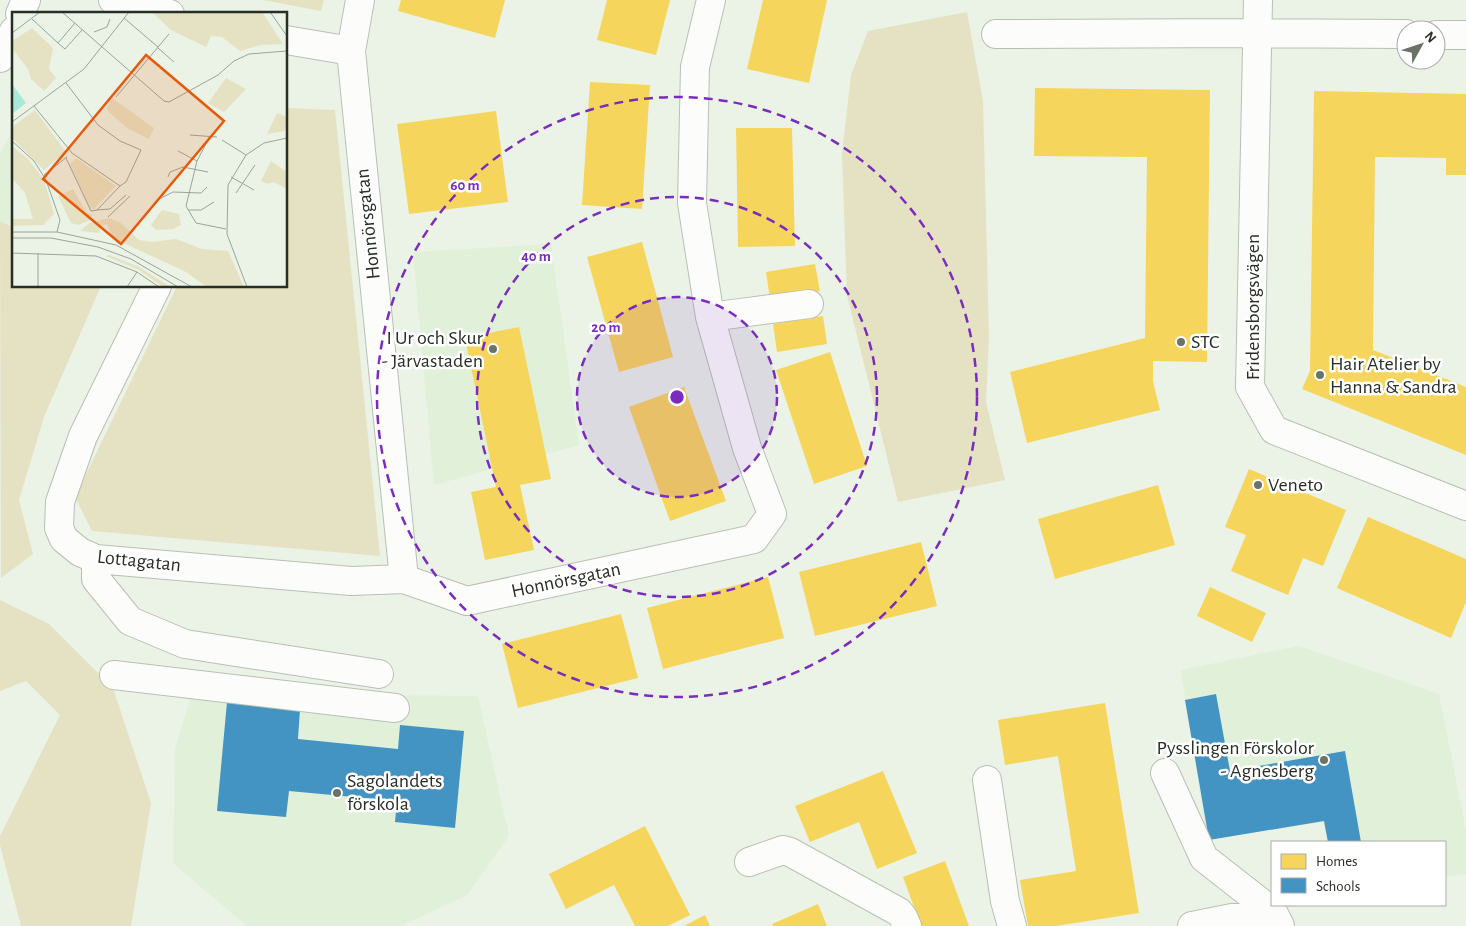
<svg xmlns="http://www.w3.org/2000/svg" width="1466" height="926" font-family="'Alegreya Sans',sans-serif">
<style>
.built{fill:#e0f0d9}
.green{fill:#e4e2c2}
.homes{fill:#f6d55c}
.schools{fill:#4393c3}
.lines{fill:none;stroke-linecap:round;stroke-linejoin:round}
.minor-casing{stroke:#b8c0b5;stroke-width:30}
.minor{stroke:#fcfdfb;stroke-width:28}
.ring{fill:none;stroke:#7b2cbf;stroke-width:2.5;stroke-dasharray:9 6}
.poi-dot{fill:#6b7369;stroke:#fff;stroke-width:2}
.labels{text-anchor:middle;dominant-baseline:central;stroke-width:5;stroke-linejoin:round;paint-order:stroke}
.street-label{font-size:20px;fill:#272e25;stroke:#fff}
.poi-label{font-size:20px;fill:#272e25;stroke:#fff;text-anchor:start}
.inset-road{fill:none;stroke:#9ca499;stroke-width:1}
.view{fill:#e8590c;fill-opacity:0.15;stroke:#e8590c;stroke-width:2.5}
.inset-edge{fill:none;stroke:#272e25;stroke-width:2.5}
.centre{fill:#7b2cbf;stroke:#fff;stroke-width:2.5}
.ring-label{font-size:15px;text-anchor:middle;font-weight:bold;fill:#7b2cbf;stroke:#fff;stroke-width:5;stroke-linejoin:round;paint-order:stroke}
</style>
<rect width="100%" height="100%" fill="#eaf3e6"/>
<path class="built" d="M14 128V228L0 221V154Z
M551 244 579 445 434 485 413 252Z
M1299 646 1439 694 1466 831V874L1445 877V842H1327L1323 822 1207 839 1181 670Z
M192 693 478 696 509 836 467 895 401 926H247L173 863 175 749Z"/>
<path class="green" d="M263 0H324L321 11Z
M967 12 983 101 989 337 986 402 1005 480 898 502 847 295 842 154 851 75 868 31Z
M286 108 335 110 380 556 92 531 75 497 177 286H286Z
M0 221 14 228V286H101L44 417 19 500 33 554 1 578Z
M0 600 49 624 113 688 151 803 131 926H21L0 845V836L60 715 26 681 0 691Z"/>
<path class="homes" d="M401 0H505L495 38 398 11Z
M607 0H670L656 55 597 40Z
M763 0H827L809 83 747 69Z
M590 82 650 85 642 209 582 205Z
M1035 88 1210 90 1207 362 1153 361V381L1160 410 1027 443 1010 372 1145 338 1147 157 1034 156Z
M1314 91 1466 94V175H1446V158L1375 157 1373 350 1466 387V455L1302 389 1310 371Z
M496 111 508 202 409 214 397 124Z
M736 128H792L795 246 738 247Z
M642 242 673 357 619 372 587 257Z
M815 264 820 291 770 299 766 272Z
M823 316 827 344 777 352 773 324Z
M519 327 551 479 520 485 534 550 485 560 471 492 496 487 465 338Z
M830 352 867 466 814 484 776 370Z
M684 387 726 501 670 521 629 407Z
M1249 469 1346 510 1323 566 1303 558 1288 595 1231 571 1246 535 1225 527Z
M1158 485 1175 545 1055 579 1038 519Z
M1368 517 1466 559V602L1451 638 1337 588Z
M921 542 937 606 815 636 799 572Z
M768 577 784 638 663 669 647 608Z
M1210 587 1266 613 1252 642 1197 616Z
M621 614 638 678 518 708 502 644Z
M1105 703 1139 913 1056 926H1028L1020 880 1076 871 1058 756 1005 765 998 720Z
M883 771 917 853 877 869 859 822 810 842 795 806Z
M645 826 690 915 668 926H635L614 885 566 909 549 874Z
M945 861 969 926H921L903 877Z
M818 904 827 926H773L772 924Z
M705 915 710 926H684Z"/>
<path class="schools" d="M1216 694 1230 771 1345 751 1361 842H1328L1324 821 1209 840 1185 700Z
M227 702 300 709 298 739 398 749 400 725 464 731 455 828 395 822 397 801 289 791 286 817 217 811Z"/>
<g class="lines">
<defs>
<path id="minor" d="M113 0 170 14
M360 0 351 51 404 579 467 601 754 539 772 514 747 448 710 317 692 203 695 67 711 0
M1258 0 1250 387 1274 430 1466 506
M20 14 26 0
M996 34 1247 33 1406 34
M1436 35H1466
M286 40 351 51
M0 58 14 31
M157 286 83 436 60 502 59 528 64 539 80 552 96 559 351 581 404 579
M710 317 809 304
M96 559V579L130 621 185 644 379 674
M114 675 395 708
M1165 773 1204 858 1273 912 1280 926
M987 780 1005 901 1012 926
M749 862 783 850 790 852 899 912 903 917 907 926
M1192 926 1232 918H1276"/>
</defs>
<use href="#minor" class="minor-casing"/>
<use href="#minor" class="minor"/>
</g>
<circle cx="677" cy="397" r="100" fill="#7b2cbf" fill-opacity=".12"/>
<g class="ring">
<circle cx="677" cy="397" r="100"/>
<circle cx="677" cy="397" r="200"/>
<circle cx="677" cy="397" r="300"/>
</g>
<g class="poi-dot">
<circle cx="1181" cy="342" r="5"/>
<circle cx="493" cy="349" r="5"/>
<circle cx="1320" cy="375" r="5"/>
<circle cx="1258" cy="485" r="5"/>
<circle cx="1324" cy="760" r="5"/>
<circle cx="337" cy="793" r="5"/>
</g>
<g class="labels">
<g class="street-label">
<text transform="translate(368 224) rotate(-96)">Honnörsgatan</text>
<text transform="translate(1253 307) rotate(-90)">Fridensborgsvägen</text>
<text transform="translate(139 561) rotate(6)">Lottagatan</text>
<text transform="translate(566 580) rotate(-12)">Honnörsgatan</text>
</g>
<g class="poi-label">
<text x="483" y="338" text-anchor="end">I Ur och Skur<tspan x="483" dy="23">- Järvastaden</tspan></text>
<text x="1191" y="342">STC</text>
<text x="1330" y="364">Hair Atelier by<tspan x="1330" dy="23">Hanna &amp; Sandra</tspan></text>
<text x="1268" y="485">Veneto</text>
<text x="1314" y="748" text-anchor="end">Pysslingen Förskolor<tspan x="1314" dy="23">- Agnesberg</tspan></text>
<text x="347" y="781">Sagolandets<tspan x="347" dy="23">förskola</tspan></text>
</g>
</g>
<g transform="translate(12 12)">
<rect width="275" height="275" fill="#eaf3e6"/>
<path d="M140 0H250L271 32 248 33 228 39 210 25 199 24 194 35 159 18ZM20 16 41 36 37 57 44 66 32 79 19 67 16 57 0 36V29ZM214 66 234 77 212 100 196 91ZM100 86 142 116 137 127 115 116 97 100 95 96ZM23 98 54 140 32 158 0 126V115ZM265 101 275 105V115L272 119 255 122ZM0 134 16 147 32 168 42 202 31 213 0 214V207H21L13 181 0 166ZM64 146 104 174 82 197 78 196 58 152ZM259 149 275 160V177L262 170 255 172 249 169ZM61 177 74 200 80 203 79 208 66 213 59 211 46 184ZM150 198 167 202 169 213 161 217 144 218 139 213ZM97 206 109 211 127 228 140 230 164 227 190 237 216 239 232 275H195L174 260 101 226 95 212 90 213 87 221 68 219 77 211ZM97 243 125 254 159 275H151L127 258 94 244Z" fill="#e4e2c2"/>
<path d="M0 72 14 91 0 102Z" fill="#a8ead7"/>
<path class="inset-road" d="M50 0 152 89 157 90 206 63 222 49 237 42 275 39M258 0 275 24M112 6 146 35M20 7 46 31M63 11 46 31 53 37 70 18M82 20 95 15 98 7M0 21 28 0M146 36 162 50M104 85 157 22M22 94 60 141 108 174 114 170 129 138 108 129 86 113 54 71M0 110 72 57 117 0M178 123 205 125M198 124 185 149 174 194 184 211 214 217M210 128 234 143M0 129 22 149 34 168 48 208 45 220M166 139 185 149M54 146 79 199 85 198 108 174M32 163 55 145M156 165 158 160 171 155 196 160M219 165 242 178M224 181 243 153M149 186 161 180 189 181 195 175M85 198 98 197 114 183M176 198H189L202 190M96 205 118 184M0 220H45L104 233 180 275M0 226H39L86 235 119 247 166 275M0 241 84 244 125 260 147 275M26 241V275M115 275 125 260M235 275 215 222 216 173 234 143 252 131 275 126"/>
<path class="view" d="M134 43 212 109 109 232 31 167Z"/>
<rect width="275" height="275" class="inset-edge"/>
</g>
<circle cx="677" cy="397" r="8" class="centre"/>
<g class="ring-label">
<text x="465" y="190">60 m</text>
<text x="536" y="261">40 m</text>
<text x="606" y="332">20 m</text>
</g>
<rect x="1271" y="841" width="175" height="65" fill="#ffffff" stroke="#a9aba8"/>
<rect x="1281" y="854" width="25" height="15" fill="#f6d55c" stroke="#a9aba8"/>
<text x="1316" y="866" font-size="15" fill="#272e25">Homes</text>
<rect x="1281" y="878" width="25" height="15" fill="#4393c3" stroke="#a9aba8"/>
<text x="1316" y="891" font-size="15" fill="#272e25">Schools</text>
<g transform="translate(1421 45) rotate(50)"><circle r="24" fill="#ffffff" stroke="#a9aba8"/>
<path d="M0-4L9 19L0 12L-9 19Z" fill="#6b7369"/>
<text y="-8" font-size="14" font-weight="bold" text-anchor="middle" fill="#272e25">N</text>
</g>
</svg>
